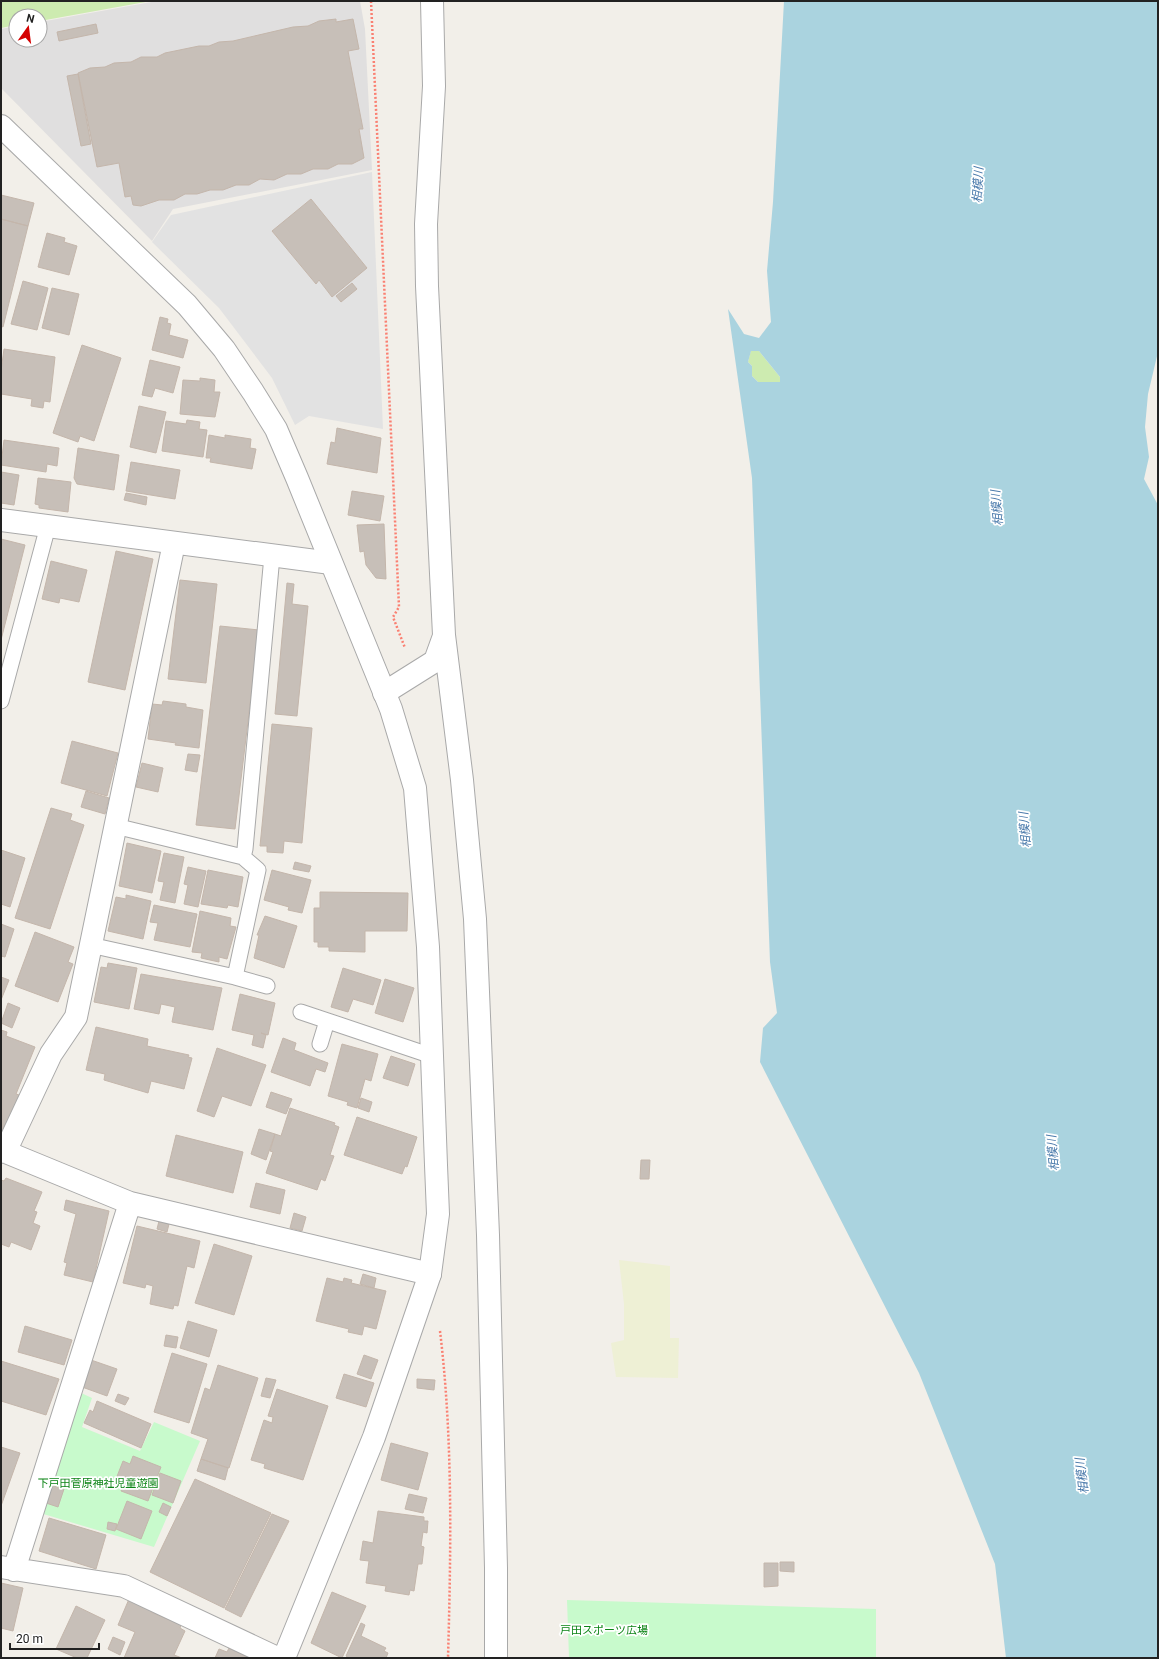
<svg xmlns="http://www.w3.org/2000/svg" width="1159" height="1659" font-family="Roboto,'Noto Sans JP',sans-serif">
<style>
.residential{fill:#e0dfdf}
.farmland{fill:#eef0d5}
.grass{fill:#cdebb0}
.park{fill:#c8facc}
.parking{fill:#e2e2e2}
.water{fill:#aad3df;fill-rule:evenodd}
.building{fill:#c7bfb8;stroke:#c4b6ab}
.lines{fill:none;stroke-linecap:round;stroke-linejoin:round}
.service-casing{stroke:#a9a9a9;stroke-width:17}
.minor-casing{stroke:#a9a9a9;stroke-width:24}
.tertiary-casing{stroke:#a9a9a9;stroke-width:24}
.path{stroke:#fa8072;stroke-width:2.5;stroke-dasharray:2 2;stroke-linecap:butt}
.service{stroke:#fff;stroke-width:15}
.minor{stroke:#fff;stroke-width:22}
.tertiary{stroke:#fff;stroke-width:22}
.labels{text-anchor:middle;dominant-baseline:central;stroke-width:3.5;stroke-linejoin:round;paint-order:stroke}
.park-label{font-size:11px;fill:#0c8416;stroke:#fff}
.water-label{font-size:12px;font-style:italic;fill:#4a7aab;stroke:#fff}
</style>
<rect width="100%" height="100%" fill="#f2efe9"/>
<path class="residential" d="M157 1H360L365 29 372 170 173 209 152 241 1 88V29L16 26V40H40V22Z"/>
<path class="farmland" d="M619 1260 670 1266V1338H679L678 1378 616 1377 611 1343 624 1340V1304Z"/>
<path class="grass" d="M1 1H151L40 21V16H16V25L1 28Z
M751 350 759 351 780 377V382H758L752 376V366L748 362Z"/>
<path class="park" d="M79 1392 92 1398 82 1427 140 1451 154 1422 200 1441 154 1547 40 1513Z
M567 1600 876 1609V1658H569Z"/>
<path class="parking" d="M372 172 383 429 309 416 295 425 272 378 219 308 152 242 171 215Z"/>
<path class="water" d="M784 1H1158V352L1148 394 1145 427 1149 457 1144 479 1158 505V1658H1006L995 1564 919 1373 760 1062 763 1028 777 1013 770 962 752 478 728 309 744 334 759 338 771 322 767 271 773 202ZM751 351H759L780 377V382H758L752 376V366L748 362Z"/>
<path class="building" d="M336 19V22L353 19 359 49 348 51 363 129H359L364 158 352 164H338L328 169H313L301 174H287L274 180 260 179 249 185H236L223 190H210L197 194H185L174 200H159L141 206 133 205 131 196 125 197 119 163 97 167 78 73 90 68 105 67 114 63 131 62 141 57H157L165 53 199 46H209L219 42 233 41 293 27 308 26 319 21Z
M96 24 98 33 59 41 57 32Z
M78 74 91 144 81 146 67 76Z
M1 195 34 203 28 226 1 219Z
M311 199 367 268 332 297 319 280 316 284 272 231Z
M1 219 28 226 3 327 1 326Z
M47 233 65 238 64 242 77 246 69 275 38 267Z
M23 281 48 288 37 330 11 324Z
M352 283 357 289 341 302 336 296Z
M52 288 79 294 69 335 42 328Z
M160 317 168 319 167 323 171 324 169 335 188 340 183 358 152 350Z
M82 345 121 358 94 441 80 436 78 442 53 433Z
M4 349 55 357 50 402 44 401 43 408 31 406 32 399 1 394V371Z
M150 360 180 367 173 393 155 388 152 397 142 395Z
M200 378 215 380 214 392H220L215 417 180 414 183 380 200 381Z
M139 406 166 412 156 453 130 447Z
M187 420 200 422 199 429 207 430 203 457 162 451 166 421 186 424Z
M337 428 381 438 377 473 327 464 331 442 335 443Z
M209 435 225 438V435L251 439 250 448 256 449 252 469 210 462 211 458H206Z
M4 440 59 448 57 466 47 464 46 472 1 465Z
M78 448 119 455 114 490 77 484 74 478Z
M131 462 180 470 175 499 126 491Z
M1 472 19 475 14 505 1 503Z
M38 478 71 482 68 512 39 508V505L35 504Z
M352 491 384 496 380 521 348 515Z
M126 493 147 497 146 505 124 500Z
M384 524 386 579 376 578 366 565 364 551 360 552 357 525Z
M1 539 25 545 1 640Z
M116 551 153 559 125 690 88 682Z
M51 561 87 570 79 602 60 598 59 603 42 599Z
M180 580 217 584 206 683 168 679Z
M287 583 294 584 292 604 308 606 297 716 275 714Z
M220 626 259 630 235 829 196 825Z
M163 701 186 704V707L203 710 199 748 175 745 176 743 148 739 152 704 162 705Z
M272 724 312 728 302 843 284 841 283 853 267 852V846H260Z
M72 741 118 753 107 796 61 783Z
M188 754 200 755 197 772 185 770Z
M142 763 163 768 158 792 136 787Z
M86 791 109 798 105 814 81 807Z
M51 808 72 814 70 820 84 825 50 929 15 918Z
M127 843 161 851 152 893 119 886Z
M1 850 25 858 10 907 1 904Z
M164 853 184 857 175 903 160 900 164 882 158 881Z
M295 862 311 866 309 872 293 869Z
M188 867 206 871 198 907 184 904 188 885 184 884Z
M208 870 243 877 238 907 228 905 227 908 201 904Z
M272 870 311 880 302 913 288 910 289 907 264 900Z
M320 892 408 893 407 931H365V952L329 951V947H318V942H314V908H320Z
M126 895 151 901 143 939 108 931 116 897 126 899Z
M154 905 197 914 190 947 154 940 158 923 150 922Z
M200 911 231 918 230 926 236 927 227 959 219 957V962L201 958 202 953 192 952Z
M265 916 297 926 284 968 254 958 259 935H257Z
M1 924 14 929 5 957 1 956Z
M35 932 74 947 68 962 73 964 58 1002 15 986Z
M108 963 137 968 129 1009 94 1002 101 967 107 968Z
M343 968 381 980 373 1005 353 999 348 1012 331 1007Z
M141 974 222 988 213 1030 172 1022 175 1007 161 1004 159 1014 134 1009Z
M1 977 9 980 1 1000Z
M385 979 414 988 403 1022 375 1013Z
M240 994 275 1003 268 1035 261 1033 266 1035 263 1048 252 1045 254 1035 232 1030Z
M8 1003 20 1008 12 1028 1 1023Z
M96 1027 148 1039 147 1046 189 1055 188 1057 192 1058 184 1089 151 1081 148 1093 104 1080 105 1074 86 1070Z
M1 1030 7 1032 6 1036 35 1047 16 1094 19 1095 7 1125 5 1124 2 1132Z
M283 1038 296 1043 294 1050 328 1063 325 1072 316 1069 310 1086 271 1072Z
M342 1044 378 1054 371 1081 365 1079 357 1108 347 1105 348 1102 328 1096Z
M217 1048 266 1065 251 1106 222 1096 214 1117 197 1111Z
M391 1056 415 1064 408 1086 383 1078Z
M271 1092 292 1099 286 1114 266 1107Z
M361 1098 372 1102 369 1112 358 1108Z
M290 1108 335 1123 334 1125 339 1127 330 1155 334 1156 325 1181 321 1179 317 1190 266 1173 273 1152 270 1151 275 1134 281 1136Z
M357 1117 417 1137 407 1167 405 1166 402 1174 344 1155Z
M259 1129 275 1134 266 1160 251 1154Z
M176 1135 243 1152 233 1193 166 1176Z
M641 1160H650L649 1179H640Z
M6 1178 42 1192 34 1211 37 1212 33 1223 40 1226 31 1250 11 1242 9 1247 1 1244V1180L4 1181Z
M256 1183 285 1190 280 1214 250 1207Z
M66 1200 109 1211 93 1282 64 1275 67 1263 64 1262 76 1214 64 1210Z
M294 1213 306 1217 302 1231 290 1228Z
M159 1221 169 1224 167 1232 157 1229Z
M137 1226 200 1241 194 1268 187 1266 178 1306 174 1305 173 1309 150 1304 153 1286 146 1284 145 1288 123 1283Z
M214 1244 252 1256 234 1315 195 1303Z
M363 1274 376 1278 374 1288 360 1284Z
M327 1278 343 1282 344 1278 352 1280 351 1283 386 1291 376 1329 364 1326 362 1335 348 1332 349 1329 316 1321Z
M188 1321 217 1330 209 1357 180 1348Z
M25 1326 72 1340 64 1365 18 1352Z
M166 1335 178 1337 176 1348 164 1346Z
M172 1353 207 1364 189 1423 154 1412Z
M364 1355 378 1360 371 1379 357 1374Z
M91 1360 117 1369 107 1396 82 1387Z
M1 1361 59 1379 46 1415 1 1401Z
M218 1365 258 1378 229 1468 201 1459 208 1439 191 1433 205 1388 210 1390Z
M344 1374 374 1383 366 1407 336 1398Z
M266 1378 276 1380 270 1398 261 1396Z
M417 1379 435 1380 434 1390 417 1388Z
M277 1389 328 1406 303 1480 264 1468 265 1464 251 1460 264 1420 272 1423 273 1417 268 1416Z
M118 1394 129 1398 125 1405 115 1401Z
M97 1401 151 1424 141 1448 84 1423 90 1410 93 1412Z
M391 1443 428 1453 418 1490 381 1480Z
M1 1447 20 1453 1 1506Z
M133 1456 161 1467 148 1501 121 1491 124 1482 116 1479 123 1461 130 1464Z
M201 1459 228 1468 225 1480 197 1471Z
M160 1473 181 1481 173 1503 152 1495Z
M195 1479 271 1513 224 1608 150 1572Z
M51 1485 64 1489 58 1507 46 1503Z
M409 1494 427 1498 423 1513 405 1509Z
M127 1501 152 1511 141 1539 116 1529Z
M163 1503 171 1507 167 1516 159 1512Z
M378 1511 424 1517V1521H428L427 1533 423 1532 421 1546 424 1547 422 1564H418L414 1591 410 1590 409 1595 385 1591 386 1586 366 1583 369 1561 360 1560 363 1541 373 1543Z
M272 1514 289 1521 241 1617 225 1609Z
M49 1518 106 1535 96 1569 39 1551Z
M108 1522 117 1524 115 1531 107 1529Z
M780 1562H794V1572L780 1571Z
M764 1563H778V1586L764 1587Z
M1 1583 23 1588 13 1631 1 1628Z
M332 1592 366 1606 342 1658 311 1643Z
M129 1599 153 1609 151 1612 181 1625 180 1628 185 1631 174 1655 182 1658H124L135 1632 118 1625Z
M76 1606 105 1620 87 1658H77L56 1649Z
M361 1623 365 1625 361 1636 386 1648 384 1651 388 1653 386 1658H349L346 1656Z
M113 1637 125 1642 120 1655 108 1649Z
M229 1648 249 1658H215L219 1649 227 1652Z"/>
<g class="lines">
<defs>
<path id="service" d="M1 701 48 526
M243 857 245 849 272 556
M90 945 235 977 258 870 243 857 115 826
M235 977 267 986
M301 1012 432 1056
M320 1044 327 1021"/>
<path id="minor" d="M432 1 434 86 426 224 427 286 444 635 462 780 475 919 488 1235 496 1568V1658
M1 520 331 563
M384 693 435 661 444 636
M1 1150 130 1203 430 1274
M5 1152 51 1054 76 1017 174 543
M1 1567 124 1586 277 1658
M14 1570 130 1203"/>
<path id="tertiary" d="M1 126 187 305 224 349 253 392 276 429 297 478 391 709 415 788 428 947 436 1165 438 1214 430 1274 374 1437 284 1658"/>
</defs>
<use href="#service" class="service-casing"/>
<use href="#minor" class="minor-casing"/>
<use href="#tertiary" class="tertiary-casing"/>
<path class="path" d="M371 1 399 607 393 617 405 648
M440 1331C453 1439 451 1549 448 1658"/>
<use href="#service" class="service"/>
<use href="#minor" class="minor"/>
<use href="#tertiary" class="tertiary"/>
</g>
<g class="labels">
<g class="park-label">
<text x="98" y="1483">下戸田菅原神社児童遊園</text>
<text x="604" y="1630">戸田スポーツ広場</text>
</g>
<g class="water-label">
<text transform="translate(978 185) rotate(-87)">相模川</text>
<text transform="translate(997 508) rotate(-95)">相模川</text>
<text transform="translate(1025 830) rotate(-95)">相模川</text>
<text transform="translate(1053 1153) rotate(-95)">相模川</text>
<text transform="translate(1082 1476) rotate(-97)">相模川</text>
</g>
</g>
<rect width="1159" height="1659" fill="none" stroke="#222222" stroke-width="4"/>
<g transform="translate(28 28) rotate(14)"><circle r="19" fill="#ffffff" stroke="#a7a7a7"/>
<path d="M0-3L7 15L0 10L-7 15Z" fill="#d40000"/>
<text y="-6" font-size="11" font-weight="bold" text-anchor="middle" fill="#222222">N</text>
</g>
<path d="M10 1643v6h89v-6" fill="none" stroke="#222222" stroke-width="2"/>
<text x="16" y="1643" font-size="12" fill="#222222" stroke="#ffffff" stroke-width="3" paint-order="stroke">20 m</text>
</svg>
